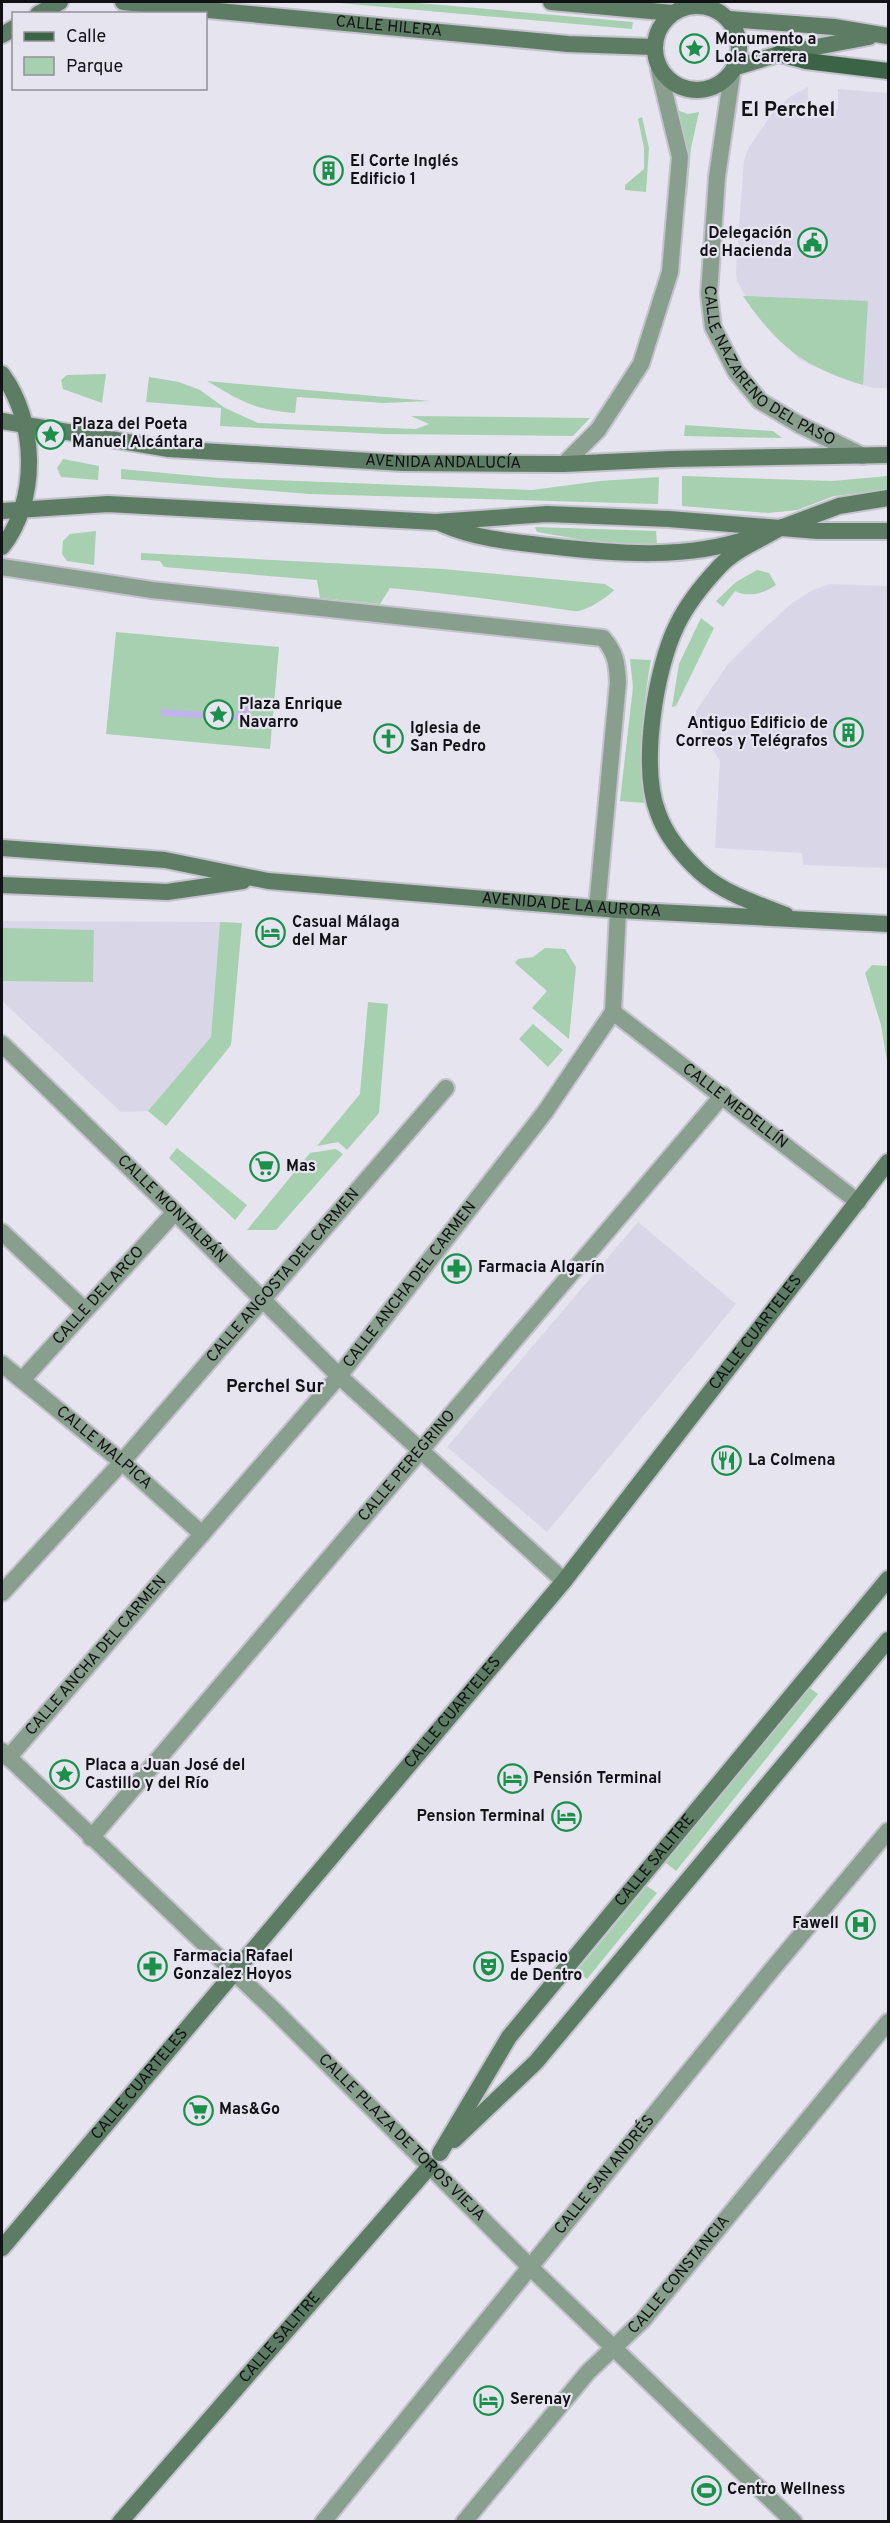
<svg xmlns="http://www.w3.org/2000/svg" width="890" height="2523" font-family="Overpass,sans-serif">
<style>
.built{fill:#d9d6e8}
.green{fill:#a6d0af}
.water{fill:#c1b4ec}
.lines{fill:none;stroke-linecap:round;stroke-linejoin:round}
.minor-casing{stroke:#c4c2cc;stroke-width:20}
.tertiary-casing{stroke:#c4c2cc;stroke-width:20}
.secondary-casing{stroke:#c4c2cc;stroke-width:20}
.primary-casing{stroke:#c4c2cc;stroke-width:20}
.minor{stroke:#899f8d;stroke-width:16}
.tertiary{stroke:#899f8d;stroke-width:16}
.secondary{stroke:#5c7c63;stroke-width:16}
.primary{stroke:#3b6446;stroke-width:16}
.labels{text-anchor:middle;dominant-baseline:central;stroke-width:4.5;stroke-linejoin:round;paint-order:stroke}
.street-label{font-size:16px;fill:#121115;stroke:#e6e4ef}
.poi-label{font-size:16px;font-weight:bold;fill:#121115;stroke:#e6e4ef;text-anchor:start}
.neighbourhood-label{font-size:18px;font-weight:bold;fill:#121115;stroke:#e6e4ef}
.quarter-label{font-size:20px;font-weight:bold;fill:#121115;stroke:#e6e4ef}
</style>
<rect width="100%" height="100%" fill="#e6e4ef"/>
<path class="built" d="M808 87V108L838 109V89L888 93V388H873L843 379 800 360 753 310 737 281 736 270 744 160 749 147 774 111 791 96Z
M830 584 888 586V868L803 865 802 853 715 848 720 761 696 722V711L728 664 759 633 792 603 811 591Z
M2 921 220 922 211 1037 148 1111 121 1112 2 1001Z
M638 1222 736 1304 547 1532 447 1447Z"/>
<path class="green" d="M328 2H407L633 22 632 29Z
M677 110 688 114 699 112 691 148 687 196H683Z
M642 117 649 148 646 192 625 190V185L644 169V148L638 119Z
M743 296 868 301 863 385C804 367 778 347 743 296Z
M106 374 102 403 63 389 61 380 67 375Z
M149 377 179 382 200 390 225 408 258 423 416 429 429 424 411 416 590 418 573 436 385 434 220 426 221 408 146 402Z
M207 381 430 401 384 403 297 397 295 413C254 410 241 401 207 381Z
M685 425 773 431 782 438 684 436Z
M63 459 99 466 98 480 61 477 57 468Z
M121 469 219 478 532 490 600 481 659 477 658 504 309 494 121 479Z
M682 476 832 481 888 476V490L834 496 797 510 768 513 682 506Z
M535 527 656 531 657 545 601 543 537 532Z
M96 531 94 565 67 561 62 554 63 541 70 534Z
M141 553 443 569 605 584 614 590C608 597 584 613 574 611 513 602 452 594 390 588L380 604 320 598 317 580 164 567 160 561 141 560Z
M757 570 769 573 776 585C765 593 748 598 735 591L723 607 716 601 736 582Z
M701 618 714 628 676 706 672 707 679 664Z
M116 632 279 647 270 749 106 734Z
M630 659 651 660C642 708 640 755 644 803L620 801 633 687Z
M220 922 242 923 231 1045 166 1126 148 1111 211 1037Z
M2 928 94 930 93 982 2 981Z
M545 948 565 949 576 967 569 1039 532 1008 547 991 515 963 518 959 533 957Z
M872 965 888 966V1067L881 1025 865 973Z
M368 1002 388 1004 379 1113 347 1150 338 1142 317 1146 360 1094Z
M533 1024 563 1050 548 1067 519 1039Z
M177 1148 247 1205 235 1220 169 1158Z
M336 1149 343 1154 276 1230H247L310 1153Z
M807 1686 818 1694 676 1871 665 1862Z
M647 1886 657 1893 587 1979 577 1971Z"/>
<path class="water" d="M245 705 251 706 250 711 240 720 161 716V709L235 714Z"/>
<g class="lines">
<defs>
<g id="minor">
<path d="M697 6V2"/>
<path id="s1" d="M732 74 717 177 709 294 713 327 736 372 760 401 800 425 863 456"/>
<path d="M564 464 598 430 641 364 670 272 680 157 659 70"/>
<path d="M2 567 152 590 603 638C616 653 617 664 618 682L597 908"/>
<path id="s2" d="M613 1012 858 1202"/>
<path id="s3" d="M2 1044 175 1212 339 1376 564 1581"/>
<path d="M2 1232 85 1310"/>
<path id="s4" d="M2 1364 122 1462 202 1534"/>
<path id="s5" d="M22 1380 175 1212"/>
<path id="s6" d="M2 1593 122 1462 446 1088"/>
<path id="s7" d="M8 1758 339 1376 545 1112 613 1012 618 910"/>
<path id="s8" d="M91 1838 723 1095"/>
<path id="s9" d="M323 2522 765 1978 888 1831"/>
<path id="s10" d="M464 2522 588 2372 643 2320 888 2022"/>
</g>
<g id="tertiary">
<path id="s11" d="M2 1751 274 2010 531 2268 794 2522"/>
</g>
<g id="secondary">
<path id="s12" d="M123 2 568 44 654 47"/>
<path d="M551 2 673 13"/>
<circle cx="697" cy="48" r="42"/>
<path d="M38 14 60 2"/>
<path d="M729 19 834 27 888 36"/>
<path d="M2 35 14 28"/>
<path d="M736 67 779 54 869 37"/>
<path d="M2 374C37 421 39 501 2 547"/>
<path id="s13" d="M2 421 169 449 403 463 564 464 671 459 888 455"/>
<path d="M2 511 108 504 436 522 547 514 669 519 818 531H888"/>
<path d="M442 524C476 539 512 542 549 546 617 554 687 560 753 537"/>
<path d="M782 527C762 539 736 549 720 566 704 583 687 604 677 625 655 669 640 767 658 813 666 836 683 856 700 872 723 893 757 904 786 915"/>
<path d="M783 527 839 506 888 498"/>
<path id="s14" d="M2 848 165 860 268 881 618 910 888 924"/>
<path d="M2 885 167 892 243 881"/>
<path d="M454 2140 536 2062 888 1640"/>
<path id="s15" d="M440 2153 509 2037 888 1579"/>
<path id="s16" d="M2 2248 564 1581 888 1162"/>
<path id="s17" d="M120 2522 430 2166"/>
</g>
<path id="primary" d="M779 54 806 61 888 71"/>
</defs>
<use href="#minor" class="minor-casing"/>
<use href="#tertiary" class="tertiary-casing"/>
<use href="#secondary" class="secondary-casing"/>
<use href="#primary" class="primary-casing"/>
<use href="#minor" class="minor"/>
<use href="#tertiary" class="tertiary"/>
<use href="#secondary" class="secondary"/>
<use href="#primary" class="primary"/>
</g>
<defs>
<symbol id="sight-ring" viewBox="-11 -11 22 22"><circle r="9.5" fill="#e6e4ef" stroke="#1b904b" stroke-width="1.5"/><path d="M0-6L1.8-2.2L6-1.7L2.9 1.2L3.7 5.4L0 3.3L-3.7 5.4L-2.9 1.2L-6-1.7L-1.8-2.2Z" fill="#1b904b"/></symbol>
<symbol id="building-ring" viewBox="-11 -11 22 22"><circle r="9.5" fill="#e6e4ef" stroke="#1b904b" stroke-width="1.5"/><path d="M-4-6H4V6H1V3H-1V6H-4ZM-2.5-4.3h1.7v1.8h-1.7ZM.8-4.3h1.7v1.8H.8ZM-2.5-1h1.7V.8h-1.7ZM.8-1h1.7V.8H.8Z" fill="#1b904b"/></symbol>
<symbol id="civic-ring" viewBox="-11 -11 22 22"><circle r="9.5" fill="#e6e4ef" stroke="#1b904b" stroke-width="1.5"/><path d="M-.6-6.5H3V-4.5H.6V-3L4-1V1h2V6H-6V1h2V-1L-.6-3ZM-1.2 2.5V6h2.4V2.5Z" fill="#1b904b"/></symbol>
<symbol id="church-ring" viewBox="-11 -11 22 22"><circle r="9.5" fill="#e6e4ef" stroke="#1b904b" stroke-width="1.5"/><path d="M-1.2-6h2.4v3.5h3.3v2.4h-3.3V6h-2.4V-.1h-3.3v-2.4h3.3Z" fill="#1b904b"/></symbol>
<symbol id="hotel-ring" viewBox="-11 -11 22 22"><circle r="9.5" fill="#e6e4ef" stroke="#1b904b" stroke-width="1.5"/><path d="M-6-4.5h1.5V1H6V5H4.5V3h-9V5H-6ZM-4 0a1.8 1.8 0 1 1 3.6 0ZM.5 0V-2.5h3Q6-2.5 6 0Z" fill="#1b904b"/></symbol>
<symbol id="supermarket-ring" viewBox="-11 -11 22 22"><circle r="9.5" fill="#e6e4ef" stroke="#1b904b" stroke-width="1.5"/><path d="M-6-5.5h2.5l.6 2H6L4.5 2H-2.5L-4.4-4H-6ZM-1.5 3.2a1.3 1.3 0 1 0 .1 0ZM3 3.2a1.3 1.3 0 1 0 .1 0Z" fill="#1b904b"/></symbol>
<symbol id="pharmacy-ring" viewBox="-11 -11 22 22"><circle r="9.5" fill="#e6e4ef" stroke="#1b904b" stroke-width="1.5"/><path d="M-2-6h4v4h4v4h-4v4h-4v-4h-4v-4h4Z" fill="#1b904b"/></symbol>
<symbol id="restaurant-ring" viewBox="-11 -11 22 22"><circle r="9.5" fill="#e6e4ef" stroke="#1b904b" stroke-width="1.5"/><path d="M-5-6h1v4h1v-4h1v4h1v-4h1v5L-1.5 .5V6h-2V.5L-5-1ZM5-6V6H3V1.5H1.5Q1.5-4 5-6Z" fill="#1b904b"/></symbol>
<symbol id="hospital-ring" viewBox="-11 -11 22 22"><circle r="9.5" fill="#e6e4ef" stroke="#1b904b" stroke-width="1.5"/><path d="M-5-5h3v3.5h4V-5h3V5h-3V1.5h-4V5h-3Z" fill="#1b904b"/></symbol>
<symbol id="theatre-ring" viewBox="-11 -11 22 22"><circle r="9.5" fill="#e6e4ef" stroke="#1b904b" stroke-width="1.5"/><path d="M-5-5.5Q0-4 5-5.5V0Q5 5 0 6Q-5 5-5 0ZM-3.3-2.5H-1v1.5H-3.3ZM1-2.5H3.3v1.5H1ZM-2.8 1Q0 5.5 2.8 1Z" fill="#1b904b"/></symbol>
<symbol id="stadium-ring" viewBox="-11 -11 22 22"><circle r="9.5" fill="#e6e4ef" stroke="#1b904b" stroke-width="1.5"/><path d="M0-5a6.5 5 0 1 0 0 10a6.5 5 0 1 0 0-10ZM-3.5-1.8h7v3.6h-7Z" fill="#1b904b"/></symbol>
</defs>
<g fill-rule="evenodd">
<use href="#sight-ring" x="678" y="32" width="33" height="33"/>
<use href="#building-ring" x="312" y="154" width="33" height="33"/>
<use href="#civic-ring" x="796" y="226" width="33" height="33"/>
<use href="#sight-ring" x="34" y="418" width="33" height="33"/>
<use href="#sight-ring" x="202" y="698" width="33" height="33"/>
<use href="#building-ring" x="832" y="716" width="33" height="33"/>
<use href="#church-ring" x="372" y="722" width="33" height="33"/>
<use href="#hotel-ring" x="254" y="916" width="33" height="33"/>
<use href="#supermarket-ring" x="248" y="1150" width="33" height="33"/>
<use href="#pharmacy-ring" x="440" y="1252" width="33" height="33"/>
<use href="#restaurant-ring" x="710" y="1444" width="33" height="33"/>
<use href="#sight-ring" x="48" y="1758" width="33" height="33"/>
<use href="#hotel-ring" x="496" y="1762" width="33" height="33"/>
<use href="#hotel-ring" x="550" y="1800" width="33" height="33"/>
<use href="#hospital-ring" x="844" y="1908" width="33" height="33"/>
<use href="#pharmacy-ring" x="136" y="1950" width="33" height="33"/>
<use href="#theatre-ring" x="472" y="1950" width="33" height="33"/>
<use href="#supermarket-ring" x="182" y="2094" width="33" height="33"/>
<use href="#hotel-ring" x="472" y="2384" width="33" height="33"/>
<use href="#stadium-ring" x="690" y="2474" width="33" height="33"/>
</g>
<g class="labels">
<g class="street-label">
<text stroke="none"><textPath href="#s12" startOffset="267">CALLE HILERA</textPath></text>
<text stroke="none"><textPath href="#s1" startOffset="320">CALLE NAZARENO DEL PASO</textPath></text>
<text stroke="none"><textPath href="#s13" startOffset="444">AVENIDA ANDALUCÍA</textPath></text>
<text stroke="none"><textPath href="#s14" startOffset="573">AVENIDA DE LA AURORA</textPath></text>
<text stroke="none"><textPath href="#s2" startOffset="154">CALLE MEDELLÍN</textPath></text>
<text stroke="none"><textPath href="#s3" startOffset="237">CALLE MONTALBÁN</textPath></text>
<text stroke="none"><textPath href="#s6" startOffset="424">CALLE ANGOSTA DEL CARMEN</textPath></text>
<text stroke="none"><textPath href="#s7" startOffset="621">CALLE ANCHA DEL CARMEN</textPath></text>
<text stroke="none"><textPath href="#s5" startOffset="114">CALLE DEL ARCO</textPath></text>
<text stroke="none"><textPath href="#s16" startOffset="1186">CALLE CUARTELES</textPath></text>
<text stroke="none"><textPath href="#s4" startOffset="132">CALLE MALPICA</textPath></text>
<text stroke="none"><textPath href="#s8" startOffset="488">CALLE PEREGRINO</textPath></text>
<text stroke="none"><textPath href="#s7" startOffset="135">CALLE ANCHA DEL CARMEN</textPath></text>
<text stroke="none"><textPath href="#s16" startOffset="700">CALLE CUARTELES</textPath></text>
<text stroke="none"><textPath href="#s15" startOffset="364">CALLE SALITRE</textPath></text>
<text stroke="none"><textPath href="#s16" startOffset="214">CALLE CUARTELES</textPath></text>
<text stroke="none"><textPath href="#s11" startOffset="556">CALLE PLAZA DE TOROS VIEJA</textPath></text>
<text stroke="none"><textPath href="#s9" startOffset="447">CALLE SAN ANDRÉS</textPath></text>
<text stroke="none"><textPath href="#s10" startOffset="328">CALLE CONSTANCIA</textPath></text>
<text stroke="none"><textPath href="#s17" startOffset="244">CALLE SALITRE</textPath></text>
</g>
<g class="poi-label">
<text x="715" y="40">Monumento a<tspan x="715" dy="18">Lola Carrera</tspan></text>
<text x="350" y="162">El Corte Inglés<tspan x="350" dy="18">Edificio 1</tspan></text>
<text x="792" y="234" text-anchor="end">Delegación<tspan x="792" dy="18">de Hacienda</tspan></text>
<text x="72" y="425">Plaza del Poeta<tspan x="72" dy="18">Manuel Alcántara</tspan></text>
<text x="239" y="705">Plaza Enrique<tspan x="239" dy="18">Navarro</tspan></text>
<text x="828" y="724" text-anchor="end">Antiguo Edificio de<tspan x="828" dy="18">Correos y Telégrafos</tspan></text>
<text x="410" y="729">Iglesia de<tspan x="410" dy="18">San Pedro</tspan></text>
<text x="292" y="923">Casual Málaga<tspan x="292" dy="18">del Mar</tspan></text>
<text x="286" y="1167">Mas</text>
<text x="478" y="1268">Farmacia Algarín</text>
<text x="748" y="1461">La Colmena</text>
<text x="85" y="1766">Placa a Juan José del<tspan x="85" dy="18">Castillo y del Río</tspan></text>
<text x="533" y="1779">Pensión Terminal</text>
<text x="545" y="1817" text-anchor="end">Pension Terminal</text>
<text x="839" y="1924" text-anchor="end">Fawell</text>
<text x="173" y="1957">Farmacia Rafael<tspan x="173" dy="18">Gonzalez Hoyos</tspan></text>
<text x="510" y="1958">Espacio<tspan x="510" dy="18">de Dentro</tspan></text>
<text x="219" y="2110">Mas&amp;Go</text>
<text x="510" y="2400">Serenay</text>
<text x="727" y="2490">Centro Wellness</text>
</g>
<g class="neighbourhood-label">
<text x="275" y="1387">Perchel Sur</text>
</g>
<g class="quarter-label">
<text x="788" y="111">El Perchel</text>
</g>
</g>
<rect width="890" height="2523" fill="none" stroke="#121115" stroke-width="6"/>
<rect x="12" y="12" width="195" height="78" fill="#e6e4ef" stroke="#919098" stroke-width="1.5"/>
<rect x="24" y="32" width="30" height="9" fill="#3b6446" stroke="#919098" stroke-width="1.5"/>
<text x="66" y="42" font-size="18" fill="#121115">Calle</text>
<rect x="24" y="57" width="30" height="18" fill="#a6d0af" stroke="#919098" stroke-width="1.5"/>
<text x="66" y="72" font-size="18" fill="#121115">Parque</text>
</svg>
